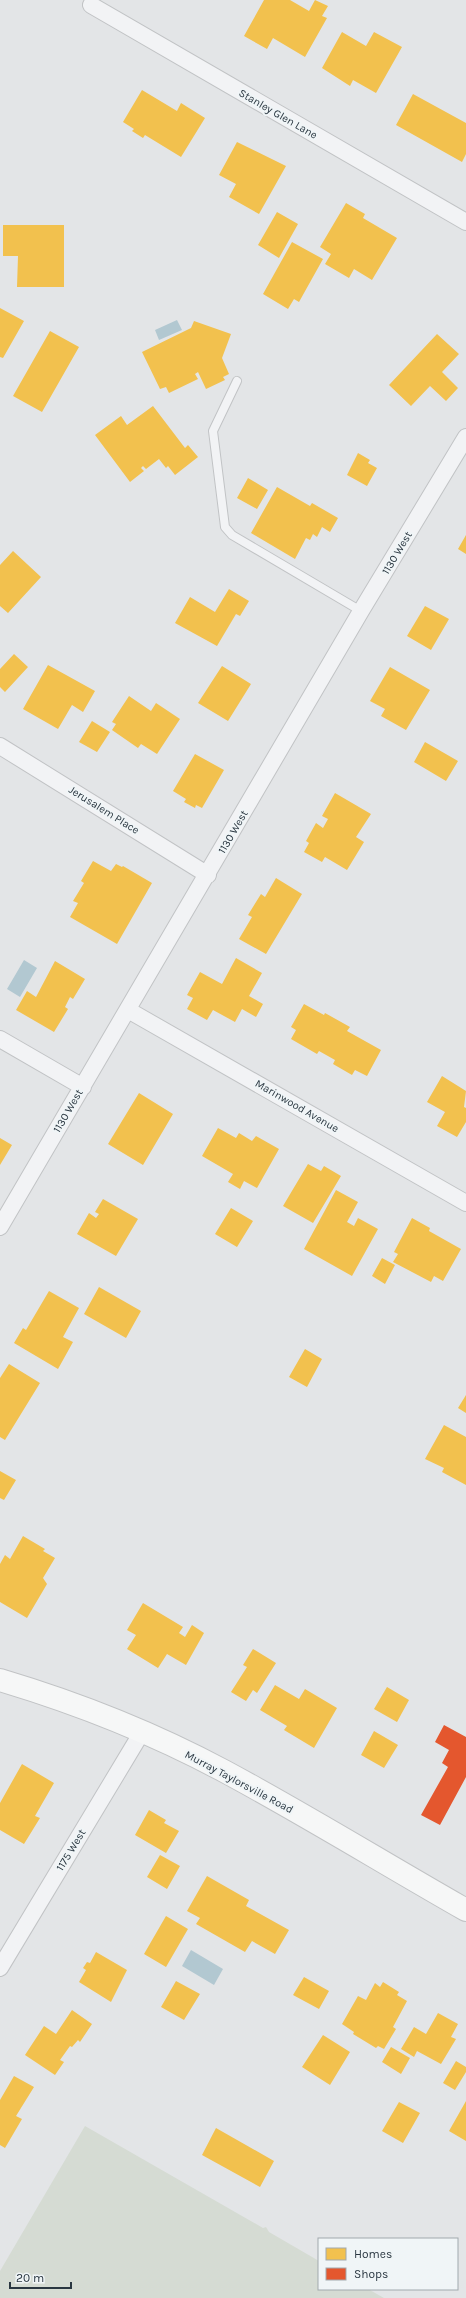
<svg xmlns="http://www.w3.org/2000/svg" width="466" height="2298" font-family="Karla,sans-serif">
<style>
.green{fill:#d5dbd3}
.water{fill:#b2c8d1}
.homes{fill:#f2c14e}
.shops{fill:#e4572e}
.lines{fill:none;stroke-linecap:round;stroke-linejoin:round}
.lane-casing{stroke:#c1c3c5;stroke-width:10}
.street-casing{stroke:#c1c3c5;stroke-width:18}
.secondary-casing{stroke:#c1c3c5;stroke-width:24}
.lane{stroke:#f2f3f5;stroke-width:8}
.street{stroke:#f2f3f5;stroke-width:16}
.secondary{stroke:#f6f7f7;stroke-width:22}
.labels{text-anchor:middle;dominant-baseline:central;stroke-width:4;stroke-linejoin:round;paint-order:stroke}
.street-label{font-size:11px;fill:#2a3741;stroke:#f0f5f7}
</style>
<rect width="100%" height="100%" fill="#e3e5e7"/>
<path class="green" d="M85 2126 263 2228 266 2227 269 2232 319 2261V2289H368L384 2298H0V2271Z"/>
<path class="water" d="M177 320 182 330 159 340 155 330Z
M24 960 37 968 20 997 7 989Z
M191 1950 223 1969 214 1985 182 1966Z"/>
<path class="homes" d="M264 0H290L309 11 315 0 328 6 322 16 327 18 305 57 273 38 267 49 244 36Z
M342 32 366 46 374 32 402 47 376 93 353 80 350 86 322 68Z
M142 90 177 111 181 103 205 118 181 157 145 135 143 138 132 131 134 129 123 122Z
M413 94 466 123V154L462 162 396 125Z
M237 142 286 166 259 214 229 197 236 184 219 175Z
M346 203 365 214 363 218 397 238 372 280 354 269 349 278 325 264 331 254 320 247Z
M277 212 298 224 279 258 258 245Z
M3 225H64V287H17L18 256H3Z
M292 242 323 259 299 302 294 299 288 309 263 294Z
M0 308 24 321 3 358 0 357Z
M194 321 231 334 222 358 229 374 223 377 225 380 206 389 198 372 195 374 198 379 169 393 166 387 160 389 142 352 191 328Z
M50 331 79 347 42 412 13 396Z
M437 334 459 354 442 372 458 388 446 401 430 386 411 406 389 385Z
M153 406 185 448 188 445 198 457 175 475 168 466 166 468 159 459 146 469 143 466 141 468 144 471 130 482 95 435 121 416 127 425Z
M358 453 370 460 368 463 377 468 367 486 347 475Z
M248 478 268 490 257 509 237 498Z
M277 487 310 506 312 503 338 518 330 532 322 527 317 537 313 534 310 540 306 538 295 559 251 533Z
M466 535V554L458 549Z
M13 551 41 577 8 613 0 606V565Z
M229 589 249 601 240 616 236 614 217 646 175 623 190 597 215 612Z
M425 606 449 619 431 650 407 636Z
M14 654 28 667 5 692 0 687V669Z
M48 665 95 691 83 712 72 705 58 729 23 709Z
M222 666 251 684 228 721 198 703Z
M390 667 430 690 406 730 381 716 385 709 370 701Z
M129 696 151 711 156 703 180 719 157 754 141 744 138 748 112 730 116 724 112 722Z
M92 721 110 732 97 752 79 742Z
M425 742 458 761 446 781 414 762Z
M195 754 224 770 202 808 196 805 195 808 184 802 186 799 173 791Z
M335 793 371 814 356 837 364 842 347 870 325 857 322 862 304 852 309 843 306 841 316 823 323 828 328 819 322 816Z
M93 861 111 871 116 864 122 867 123 866 152 883 117 944 70 917 78 903 73 901 84 883 81 881Z
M276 878 302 894 266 954 239 939 252 917 248 915 261 894 265 897Z
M236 958 262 973 249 996 263 1004 256 1017 242 1009 235 1022 213 1010 207 1020 187 1009 193 998 187 995 200 972 222 984Z
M55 961 85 979 73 999 70 997 65 1007 68 1009 54 1032 16 1010 27 991 36 997Z
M304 1004 324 1015 325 1013 350 1027 347 1031 381 1050 367 1076 355 1070 352 1075 333 1064 335 1060 319 1051 317 1054 291 1039 296 1030 291 1027Z
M442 1076 466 1091 464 1107 466 1108V1122L457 1137 437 1126 445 1112 427 1102Z
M139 1093 173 1114 143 1165 108 1144Z
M218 1128 236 1138 239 1133 252 1141 256 1136 279 1149 257 1188 244 1181 240 1189 228 1182 233 1174 202 1156Z
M0 1138 12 1145 0 1165Z
M308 1164 321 1171 324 1166 341 1176 313 1223 283 1206Z
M336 1190 358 1202 347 1222 354 1226 358 1218 378 1229 352 1276 304 1249Z
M103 1199 138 1219 116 1256 77 1234 89 1213 96 1218 99 1214 95 1212Z
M231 1208 253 1221 237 1247 215 1234Z
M412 1218 430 1228 429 1231 461 1249 443 1281 434 1276 431 1282 393 1262 398 1254 394 1252Z
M382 1258 395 1265 385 1284 372 1276Z
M99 1287 141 1311 126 1338 84 1314Z
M49 1291 79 1308 63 1337 73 1342 58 1369 14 1343 23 1328 26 1330Z
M305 1349 322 1359 307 1387 289 1377Z
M9 1364 40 1383 5 1440 0 1437V1378Z
M466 1395V1413L458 1408Z
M444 1425 466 1437V1485L442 1472 444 1468 425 1459Z
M0 1471 16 1480 4 1500 0 1498Z
M23 1536 45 1549 43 1551 55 1558 43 1578 47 1584 27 1618 0 1602V1564L5 1555 10 1559Z
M143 1603 183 1627 179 1633 185 1637 192 1625 204 1633 186 1665 167 1654 158 1668 127 1649 136 1635 127 1630Z
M253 1649 276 1663 257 1693 253 1690 246 1701 231 1692 247 1667 243 1665Z
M275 1685 299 1699 305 1689 337 1708 314 1748 284 1730 287 1726 260 1710Z
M387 1687 409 1700 397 1722 374 1709Z
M374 1731 398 1745 384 1768 361 1755Z
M22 1764 54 1783 35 1816 40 1818 24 1844 0 1830V1803Z
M149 1810 166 1820 164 1823 179 1831 166 1853 135 1835Z
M160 1855 180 1866 167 1889 147 1877Z
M207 1876 249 1900 246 1906 289 1930 275 1954 252 1941 245 1952 196 1924 200 1918 187 1911Z
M166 1916 188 1929 166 1967 144 1954Z
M96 1952 127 1970 111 2002 79 1982 86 1970 83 1968 87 1962 90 1963Z
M304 1977 329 1991 319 2009 293 1995Z
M176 1981 200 1994 184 2020 161 2007Z
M383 1982 399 1992 397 1995 407 2001 393 2027 396 2029 384 2049 378 2046 376 2048 353 2034 354 2032 342 2024 358 1996 366 2000 375 1983 380 1987Z
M72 2010 92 2024 80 2042 78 2040 72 2047 70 2046 60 2060 64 2062 55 2075 25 2055 44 2026 56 2034Z
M438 2013 458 2024 451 2037 456 2039 441 2064 417 2051 414 2057 401 2049 414 2027 426 2034Z
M323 2035 350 2052 330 2085 302 2067Z
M391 2047 410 2058 401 2074 382 2062Z
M456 2061 466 2067V2072L455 2090 443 2083Z
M14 2076 34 2087 16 2116 22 2119 5 2148 0 2145V2100Z
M466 2101V2141L449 2131Z
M399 2102 420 2113 403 2143 382 2131Z
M216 2128 274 2161 260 2187 202 2155Z"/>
<path class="shops" d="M444 1725 466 1737V1777L440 1825 421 1815 448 1767 442 1763 449 1750 435 1742Z"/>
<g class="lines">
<defs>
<path id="lane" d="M237 381 213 431 225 527 232 535 361 611"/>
<path id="street" d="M91 5 466 222
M0 746 208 875
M128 1010 466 1203
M0 1039 83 1087
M0 1227 361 611 466 437
M0 1968 142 1732"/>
<path id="secondary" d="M0 1680C77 1703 153 1733 224 1771 306 1815 385 1864 466 1910"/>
</defs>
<use href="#lane" class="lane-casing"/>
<use href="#street" class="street-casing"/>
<use href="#secondary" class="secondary-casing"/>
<use href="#lane" class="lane"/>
<use href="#street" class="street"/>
<use href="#secondary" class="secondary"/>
</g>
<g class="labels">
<g class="street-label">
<text transform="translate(278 114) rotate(30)">Stanley Glen Lane</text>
<text transform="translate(397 553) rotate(-59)">1130 West</text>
<text transform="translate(104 810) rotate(32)">Jerusalem Place</text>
<text transform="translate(233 832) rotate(-60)">1130 West</text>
<text transform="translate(297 1106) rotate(30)">Marinwood Avenue</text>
<text transform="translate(68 1111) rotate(-60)">1130 West</text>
<text transform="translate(239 1782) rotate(28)">Murray Taylorsville Road</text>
<text transform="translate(71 1850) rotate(-59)">1175 West</text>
</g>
</g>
<rect x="318" y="2238" width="140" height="52" fill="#f0f5f7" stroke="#a1a9ae"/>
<rect x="326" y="2248" width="20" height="12" fill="#f2c14e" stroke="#a1a9ae"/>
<text x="354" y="2258" font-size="12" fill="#2a3741">Homes</text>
<rect x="326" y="2268" width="20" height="12" fill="#e4572e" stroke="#a1a9ae"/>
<text x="354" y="2278" font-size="12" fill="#2a3741">Shops</text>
<path d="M10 2282v6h61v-6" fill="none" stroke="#2a3741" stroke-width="2"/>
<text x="16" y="2282" font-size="12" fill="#2a3741" stroke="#f0f5f7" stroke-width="3" paint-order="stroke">20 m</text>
</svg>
